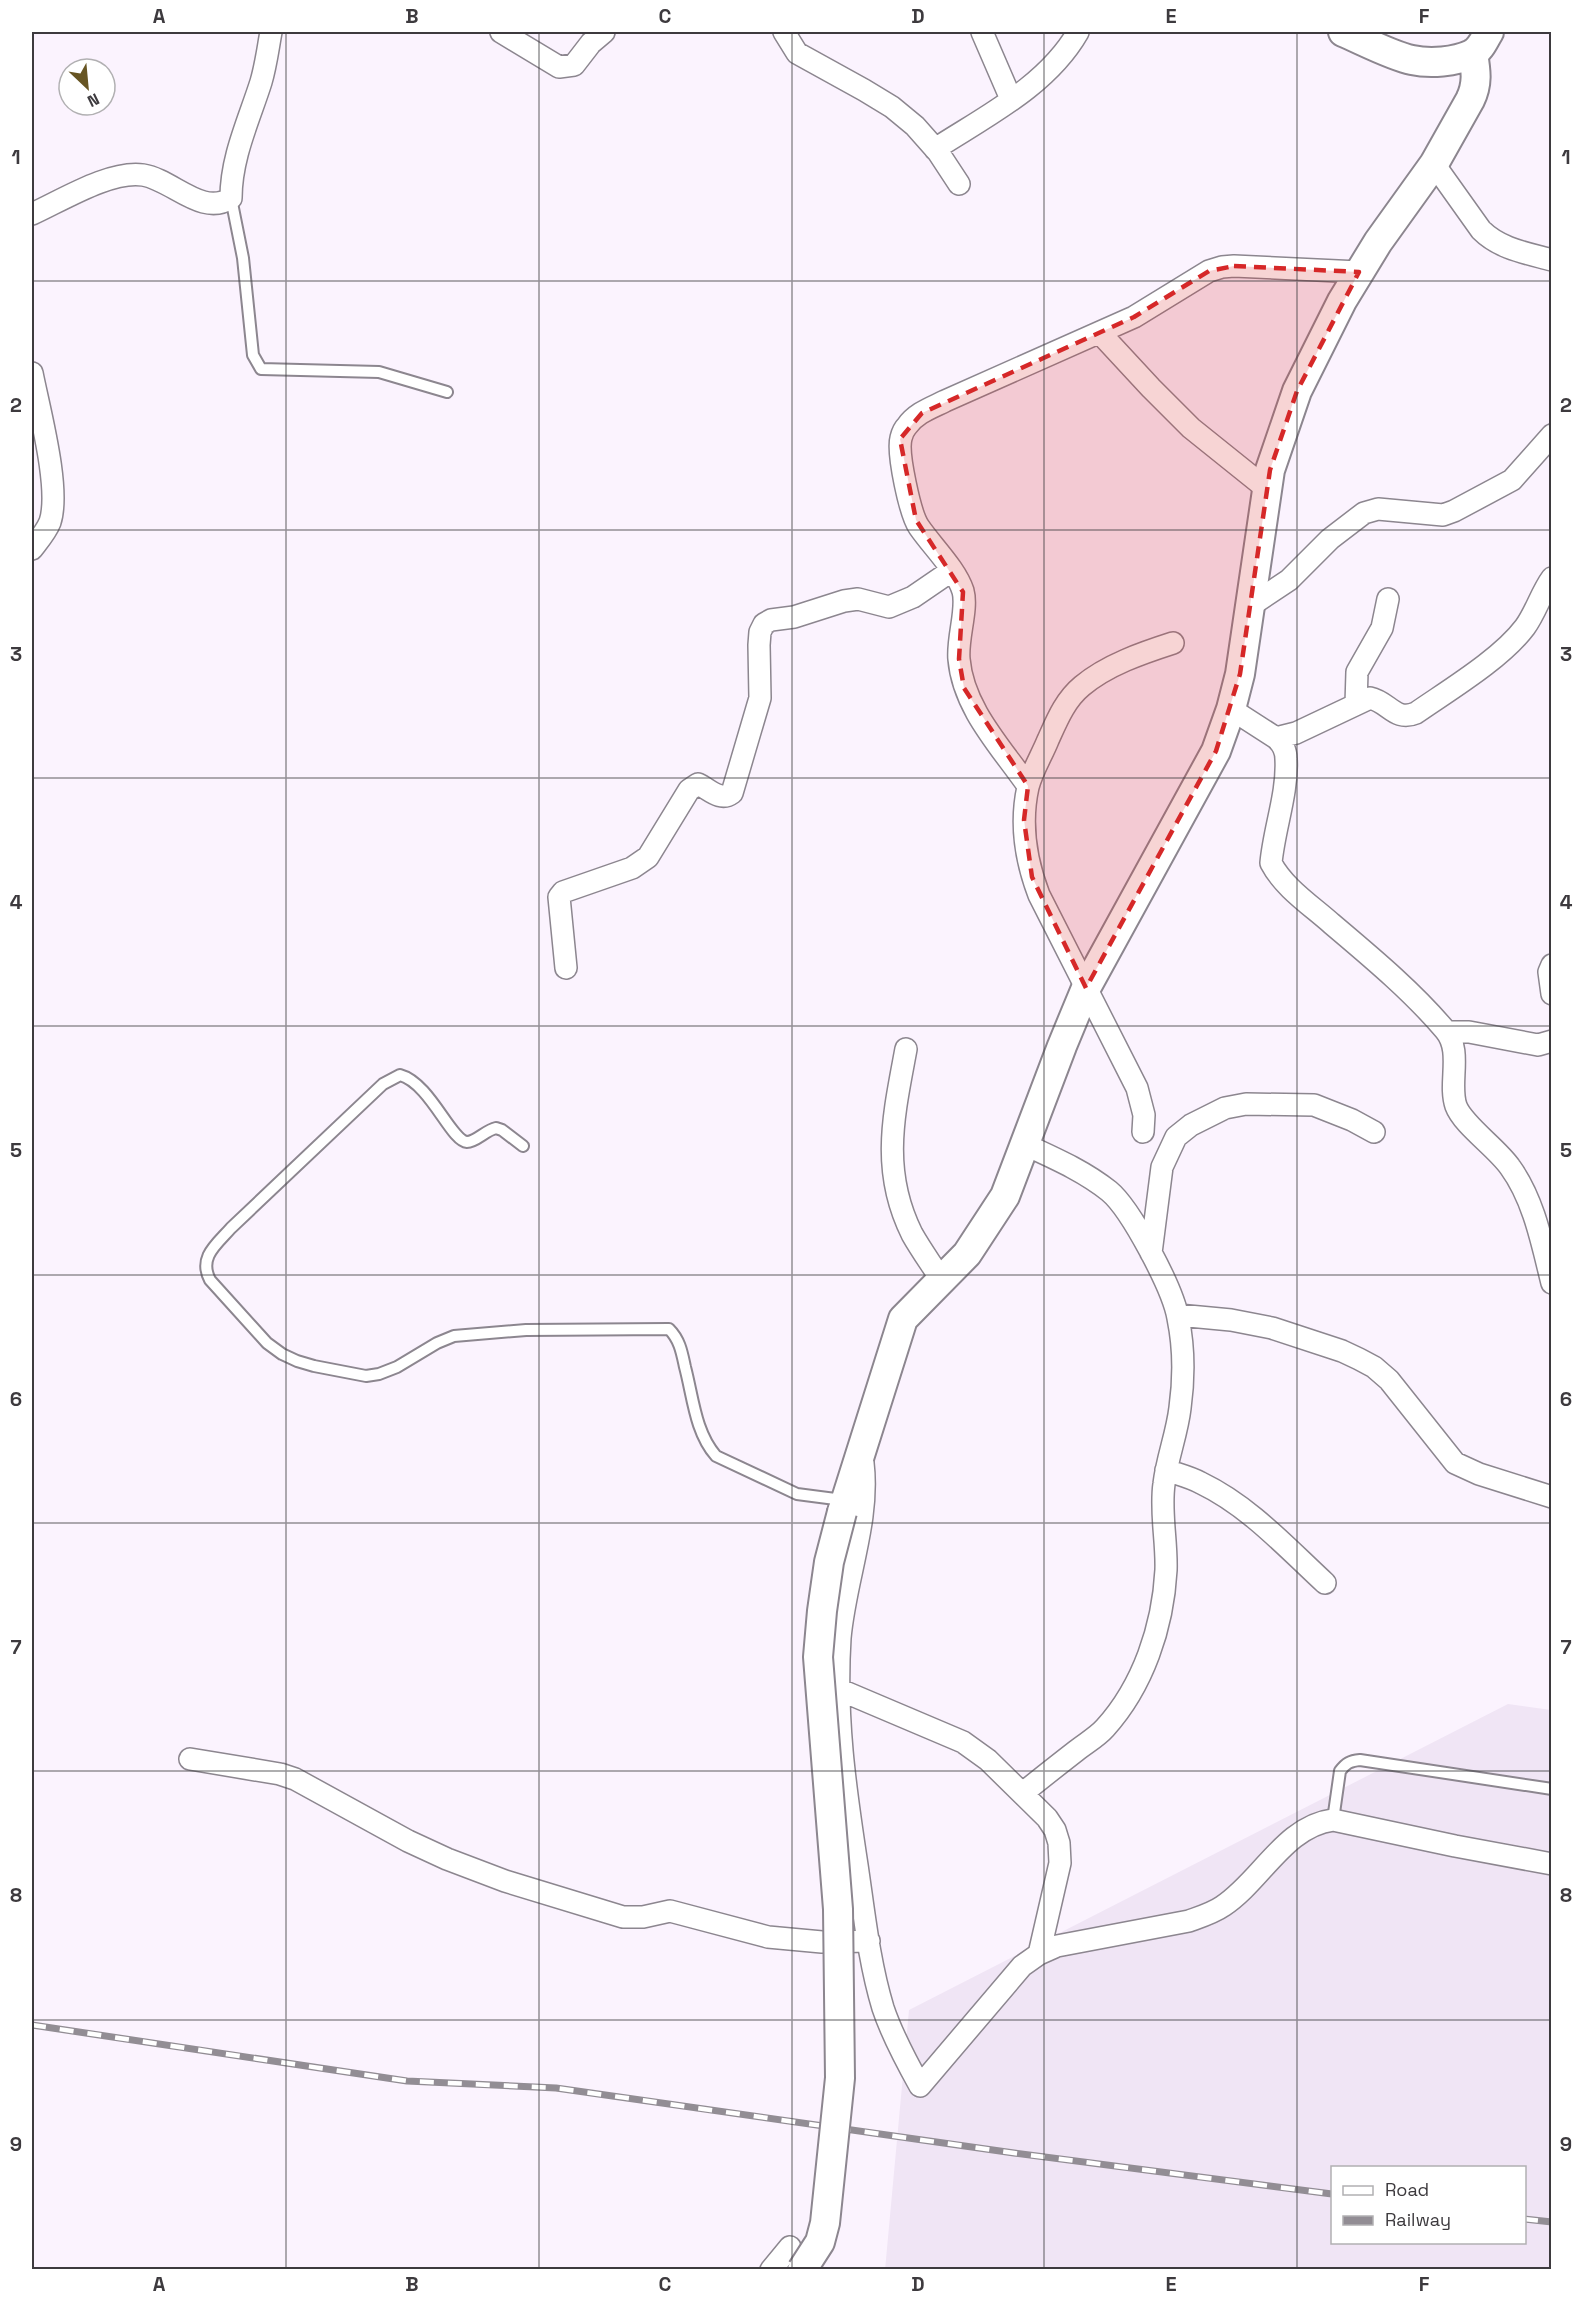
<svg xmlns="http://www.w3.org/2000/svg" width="1583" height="2301" font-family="'Space Grotesk',sans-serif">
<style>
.built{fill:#f0e5f5;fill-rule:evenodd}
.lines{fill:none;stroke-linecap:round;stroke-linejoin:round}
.lane-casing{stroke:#8c868f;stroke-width:14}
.street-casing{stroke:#8c868f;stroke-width:24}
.secondary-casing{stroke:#8c868f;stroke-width:32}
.lane{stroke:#fff;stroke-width:10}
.street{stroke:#fff;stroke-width:21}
.secondary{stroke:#fff;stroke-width:28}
.rail-casing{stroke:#928d94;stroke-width:7}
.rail{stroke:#fff;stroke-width:4.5;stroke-dasharray:14;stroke-linecap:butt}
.secondary-bridge-casing{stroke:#8c868f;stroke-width:32;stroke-linecap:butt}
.secondary-bridge{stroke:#fff;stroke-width:28}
.marked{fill:#d62828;fill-opacity:0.2;stroke:#d62828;stroke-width:4.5;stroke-dasharray:12 8;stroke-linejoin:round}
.grid{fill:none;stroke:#3d3a3e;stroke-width:1.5;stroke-opacity:0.55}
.neatline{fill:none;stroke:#3d3a3e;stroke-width:2}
.grid-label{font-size:20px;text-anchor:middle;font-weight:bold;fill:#3d3a3e}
</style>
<rect width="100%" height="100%" fill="#fbf3fe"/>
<path class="built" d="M1508 1704 1551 1710V2269L885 2270 909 2010ZM1332 2168H1524V2242H1332Z"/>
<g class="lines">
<defs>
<path id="lane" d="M231 198 243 258 253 355 261 369 379 372 447 392
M523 1146 502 1130 496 1128C486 1130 476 1142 467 1142 451 1141 430 1083 400 1075L383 1084 231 1228C217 1244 198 1257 210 1280L267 1343 282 1354 297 1361 314 1366 366 1376 379 1374 397 1367 437 1343 454 1336 526 1330 669 1329C680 1340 682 1353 685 1367 693 1397 695 1432 716 1456L797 1494 843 1500
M1333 1820 1340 1771C1346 1763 1350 1761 1360 1760L1552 1789"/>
<path id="street" d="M501 32 559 67 574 65 591 43 604 32
M784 32 797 53 864 90 892 107 915 126 938 152 959 184
M982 32 1011 99
M935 149C986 116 1047 86 1078 32
M1434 164 1481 230C1500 249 1526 253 1552 260
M32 214C61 201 110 170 143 175 173 180 202 217 231 198 231 157 249 120 261 82 266 65 268 48 271 32
M1100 333 1151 388 1191 428 1267 489
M32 373C39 409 61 489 50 522 46 532 38 541 32 549
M1250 606 1289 580 1330 539 1364 513 1378 509 1443 515 1454 511 1512 480 1552 435
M1356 704 1357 672 1382 628 1388 599
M1231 709 1276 738C1282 743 1286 750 1286 759 1288 793 1274 829 1271 863 1284 888 1312 906 1332 924 1371 957 1412 991 1445 1030 1463 1051 1448 1083 1456 1106 1463 1125 1497 1148 1510 1167 1534 1200 1542 1243 1552 1283
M1276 738 1296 733 1370 698C1389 702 1395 722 1416 713 1449 690 1501 659 1525 627 1536 612 1541 593 1552 578
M1028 786C1001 747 963 708 959 659 957 638 968 609 963 591 956 569 932 546 919 527 910 514 897 453 901 438 902 434 904 429 907 426 916 413 931 408 945 401L1134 317 1209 271 1222 267 1234 266 1359 272
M1552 965 1549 972 1552 994
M566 968 559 897 563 892 632 868 648 857 689 790 698 784C709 789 720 802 732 793L760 698 759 645 760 632 764 624 771 620 794 617 844 601 858 599 889 607 913 597 951 571
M1447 1032H1469L1538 1045 1552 1041
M906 1049C894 1114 880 1170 912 1234 921 1250 932 1265 942 1281
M1143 1132 1144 1115 1137 1088 1039 895C1026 861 1020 823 1028 787 1032 771 1042 755 1048 740 1057 720 1065 700 1082 686 1107 665 1142 653 1173 643
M1151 1253 1162 1167 1176 1137 1191 1125 1225 1108 1246 1104 1314 1105 1352 1120 1374 1132
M1178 1315 1231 1320 1272 1328 1342 1351 1359 1359 1374 1367 1389 1380 1455 1463 1479 1474 1552 1497
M863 1463C870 1521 845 1580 840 1638 835 1717 845 1787 857 1865 864 1912 869 1962 883 2008 892 2035 906 2061 920 2086L1022 1966 1039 1954 1057 1946 1189 1921C1200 1917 1213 1913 1223 1906 1261 1881 1285 1826 1333 1820L1455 1846 1552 1864
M1166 1470C1177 1474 1190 1477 1201 1483 1249 1506 1286 1547 1325 1583
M838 1689 963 1742 988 1760 1047 1818 1055 1830 1059 1843 1060 1863 1039 1954
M190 1759 280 1774 295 1779 408 1841 447 1859 505 1881 623 1917H643L670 1911 768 1937 822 1942 869 1941
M1023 1793C1040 1779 1058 1765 1076 1751 1086 1743 1097 1737 1105 1728 1143 1686 1163 1627 1166 1570 1167 1541 1160 1512 1164 1484 1167 1458 1177 1434 1180 1408 1184 1379 1184 1347 1178 1318 1173 1289 1131 1209 1109 1191 1084 1171 1054 1158 1026 1145
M771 2270 790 2247"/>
<path id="secondary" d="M1343 32C1362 40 1392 56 1412 60 1430 64 1455 62 1472 54 1481 49 1484 40 1489 32
M842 1512 903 1319 967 1254 1005 1196 1062 1046 1086 988 1216 751 1231 709 1240 674 1270 470 1297 391 1342 301 1378 242 1434 164 1470 100C1478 84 1476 71 1473 53"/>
</defs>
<use href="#lane" class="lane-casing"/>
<use href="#street" class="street-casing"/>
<use href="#secondary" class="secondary-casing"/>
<use href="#lane" class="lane"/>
<use href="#street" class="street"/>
<use href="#secondary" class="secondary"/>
<defs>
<path id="rail" d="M32 2025 407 2081 556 2088 1014 2153 1332 2194
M1524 2219 1552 2222"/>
</defs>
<use href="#rail" class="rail-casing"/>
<use href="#rail" class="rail"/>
<defs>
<path id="secondary-bridge" d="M802 2270 820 2242 825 2223 840 2078 838 1909 818 1657 822 1611 829 1562 842 1512"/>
</defs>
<use href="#secondary-bridge" class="secondary-bridge-casing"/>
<use href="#secondary-bridge" class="secondary-bridge"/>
</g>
<path class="marked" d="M1234 266 1359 272 1297 391 1270 470 1240 674 1216 751 1086 988 1032 877 1024 820 1028 786 964 688 959 659 963 592 916 520 900 439 922 413 1134 317 1209 271Z"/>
<path class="grid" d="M286 32V2270M539 32V2270M792 32V2270M1044 32V2270M1297 32V2270M32 281H1552M32 530H1552M32 778H1552M32 1026H1552M32 1275H1552M32 1523H1552M32 1771H1552M32 2020H1552"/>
<rect width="1583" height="2301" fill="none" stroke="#ffffff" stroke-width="66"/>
<rect x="1331" y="2166" width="195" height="78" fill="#ffffff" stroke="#b1b0b2" stroke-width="1.5"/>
<rect x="1343" y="2186" width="30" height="9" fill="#ffffff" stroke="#b1b0b2" stroke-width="1.5"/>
<text x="1385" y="2196" font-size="18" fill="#3d3a3e">Road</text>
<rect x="1343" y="2216" width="30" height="9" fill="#928d94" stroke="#b1b0b2" stroke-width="1.5"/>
<text x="1385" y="2226" font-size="18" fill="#3d3a3e">Railway</text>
<g transform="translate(87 87) rotate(154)"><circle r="28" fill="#ffffff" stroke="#b1b0b2" stroke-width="1.5"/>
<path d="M0-4.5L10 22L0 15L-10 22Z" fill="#675523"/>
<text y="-9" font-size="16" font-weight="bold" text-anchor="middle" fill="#3d3a3e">N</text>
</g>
<rect x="33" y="33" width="1517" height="2235" class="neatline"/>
<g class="grid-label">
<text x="159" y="23">A</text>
<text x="412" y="23">B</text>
<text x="665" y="23">C</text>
<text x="918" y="23">D</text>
<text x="1171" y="23">E</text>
<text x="1424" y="23">F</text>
<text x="16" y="164">1</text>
<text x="1566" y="164">1</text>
<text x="16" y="412">2</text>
<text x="1566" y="412">2</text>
<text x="16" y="661">3</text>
<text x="1566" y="661">3</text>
<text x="16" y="909">4</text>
<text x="1566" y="909">4</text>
<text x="16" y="1157">5</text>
<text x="1566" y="1157">5</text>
<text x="16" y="1406">6</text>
<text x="1566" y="1406">6</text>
<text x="16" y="1654">7</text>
<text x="1566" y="1654">7</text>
<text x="16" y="1902">8</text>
<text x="1566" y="1902">8</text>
<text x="16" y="2151">9</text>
<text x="1566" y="2151">9</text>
<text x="159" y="2291">A</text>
<text x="412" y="2291">B</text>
<text x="665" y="2291">C</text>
<text x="918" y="2291">D</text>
<text x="1171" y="2291">E</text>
<text x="1424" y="2291">F</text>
</g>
</svg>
